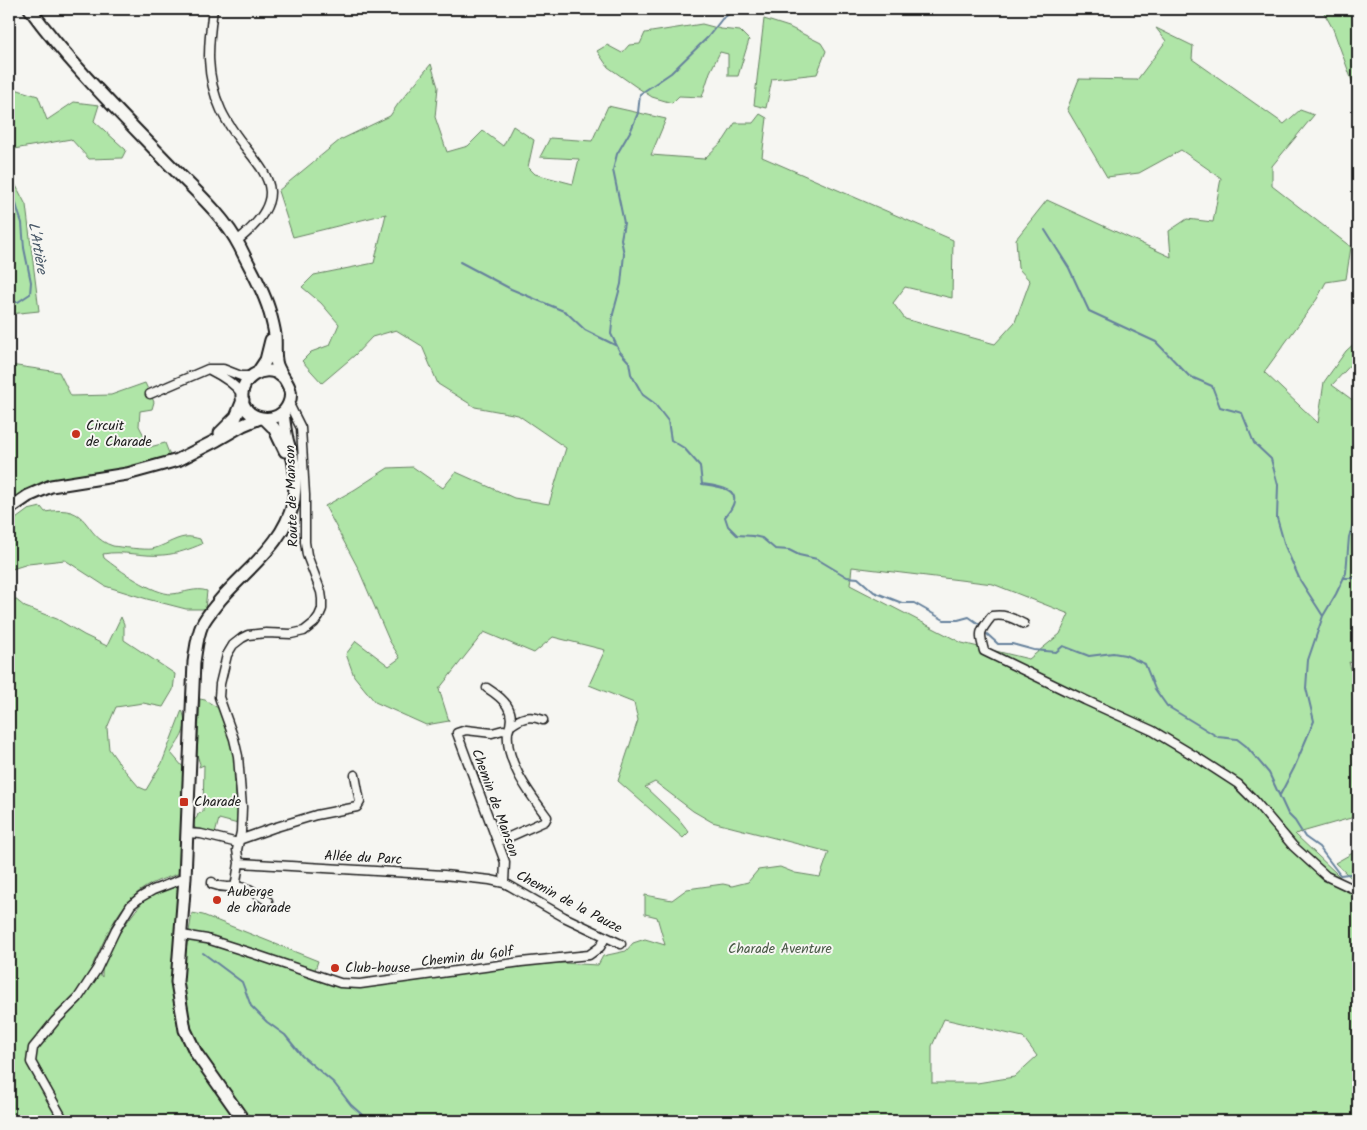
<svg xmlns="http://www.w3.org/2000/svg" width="1367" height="1130" font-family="Kalam,sans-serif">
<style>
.green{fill:#afe5a7;stroke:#668062;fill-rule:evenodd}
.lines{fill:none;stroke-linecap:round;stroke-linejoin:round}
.stream{stroke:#65819c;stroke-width:2}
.street-casing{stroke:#1c1c1c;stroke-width:11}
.secondary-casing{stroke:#1c1c1c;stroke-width:15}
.street{stroke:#f6f6f2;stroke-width:8}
.secondary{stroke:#f6f6f2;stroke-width:11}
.poi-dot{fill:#c8321e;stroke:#f6f6f2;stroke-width:2}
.labels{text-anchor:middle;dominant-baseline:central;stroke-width:4;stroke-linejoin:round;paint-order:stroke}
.poi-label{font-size:14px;fill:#1c1c1c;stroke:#f6f6f2;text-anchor:start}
.street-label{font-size:14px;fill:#1c1c1c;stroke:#f6f6f2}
.park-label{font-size:14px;fill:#485846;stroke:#f6f6f2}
.water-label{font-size:15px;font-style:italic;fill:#475767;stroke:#f6f6f2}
</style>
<rect width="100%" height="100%" fill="#f6f6f2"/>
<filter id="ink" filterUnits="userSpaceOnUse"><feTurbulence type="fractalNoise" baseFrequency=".02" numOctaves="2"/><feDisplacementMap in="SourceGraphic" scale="10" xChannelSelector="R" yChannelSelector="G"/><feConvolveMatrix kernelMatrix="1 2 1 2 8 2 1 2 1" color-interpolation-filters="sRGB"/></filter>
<g filter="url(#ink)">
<path class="green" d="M1322 9H1358V97L1333 29Z
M764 19 789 27 821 43 826 51 817 74 772 79 766 108 754 105Z
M702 24 721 29 740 31 749 40 738 76H728V54L720 52 710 72 702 97 679 96 672 103 652 97 635 86 608 67 597 51 607 45 622 53 629 45 640 44 645 33Z
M1156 28 1193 46 1192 59 1284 124 1300 110 1314 115 1272 166V186L1351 247 1346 279 1326 282 1317 299 1264 372 1318 423 1324 382 1346 351 1358 340V357L1332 385 1358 404V665L1349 662 1358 693V816L1295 834 1358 894V1121H9V594L25 607 57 619 84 635 107 646 121 617 124 624V640L175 674 173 690 163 707 143 703 116 707 107 728 109 749 121 766 139 787 146 790 162 763 182 710C190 729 180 738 171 753L183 767 180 873C171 877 160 879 151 884 119 901 108 933 93 964L102 977C102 973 102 969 103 965 107 950 135 908 147 898 156 891 169 888 180 885L184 963 192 913 203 915 318 961 312 979 340 987 524 961 598 965 603 956 626 951 633 943 645 939 665 945 657 917 645 914V895L672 900 687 889 723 884 732 886 748 882 758 870 780 867 795 873 820 877 829 852 712 822 693 811 655 782 645 787 678 818 689 832 683 838 618 781 638 720 634 703 589 685 605 650 553 637 534 653 484 632 439 689 449 721 426 725 375 702 354 676 346 654 356 641 389 666 400 658 389 640 358 568 325 506 354 490 388 468 413 467 443 488 456 472 514 498 549 504 566 448 518 415 475 407 438 384 422 346 396 330 372 337 355 355 322 383 302 361 311 352 330 345 339 324 321 303 302 287 314 275 374 263 386 214 293 237 278 191 340 140 390 116 398 104 431 64 438 87 435 117 447 152 468 146 483 131 503 146 513 126 534 140 528 167 535 174 573 184 579 159 540 157 550 138 592 141 608 106 666 119 651 155 704 159 724 140 735 123H753L760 114 767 118 762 157 953 240 952 298 905 287 893 303 905 319 995 344 1015 322 1030 281 1018 268 1016 239 1047 200 1171 257 1169 231 1187 219 1213 222 1221 178 1181 150 1139 173 1107 177 1067 109 1079 79 1137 80 1166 41ZM852 567 993 584 1069 614 1060 634 1029 659 962 643 850 585ZM944 1019 1023 1037 1037 1056 1014 1077 977 1083H932V1046Z
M9 63 15 89 38 96 47 120 74 102 99 105 94 121 126 150 122 158 89 159 71 139 14 149 9 157Z
M9 172 26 205 39 311 10 314V365L59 372 71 396 111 395 145 383 154 402 152 409 140 411 139 426 150 447 165 443 170 456 117 471 62 478 46 481 29 489 9 502Z
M41 507 45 512C93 503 81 536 113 546 119 547 146 550 152 549 162 547 175 538 185 537 190 536 196 538 200 539L202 544C190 549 177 554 163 555 143 557 123 550 103 554L104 558C119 570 153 594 172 594 184 593 196 587 207 591L205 609H186L147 599 105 586 65 560 28 564 9 570V524L28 510Z
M200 699 205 700 223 711 237 768 234 774 236 797C242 806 239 815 238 824L219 819 215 834 198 832 192 823 197 817 198 814 203 812 204 765 199 767 200 764 197 755Z
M1358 850V884L1335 863Z"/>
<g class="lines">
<path class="stream" d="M736 9 722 19 708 37 671 73 640 94 638 113 631 130 617 154 613 170 624 223 621 239 624 254 621 284 613 314 611 334 620 352 629 362 631 374 643 395 654 403 668 421 671 440 684 448 700 466 702 484C726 487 747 491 725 517L728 526 737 535 753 536 762 538 775 549 789 550 799 555 817 559 847 577 858 578 874 592 902 603H914L944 620H958L969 617 979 624
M9 186 15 191 14 197 19 214 22 223 24 248 31 282 30 294 18 302H9
M1045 230 1069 268 1089 311 1156 342 1189 376 1212 386 1220 407 1242 413 1254 443 1271 459 1278 485 1277 518 1285 546 1300 580 1323 616
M460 262 511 289 566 312 585 330 617 346
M1344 578H1358
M987 634 998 644H1012L1034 650 1056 652 1063 646 1089 656 1113 653 1125 655 1145 664 1155 689 1167 706 1218 737 1237 739 1246 746 1269 773 1288 814 1295 821 1305 837 1319 847 1340 875C1346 875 1353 872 1358 875
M1280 795 1294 768 1314 721 1306 688 1308 660 1323 616 1336 594 1346 573 1349 537 1358 509
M203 953 242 982 251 1006 267 1022 285 1035 302 1056 334 1083 351 1105 369 1121"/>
<defs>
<path id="street" d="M213 9C208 46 205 75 221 110 246 165 308 184 237 241
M210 370C222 376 234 383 242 394
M150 394 208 369H223L241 376H251
M289 404 301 428 305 495V542L307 555 321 592 322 599V609L319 616 314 623 304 631 291 634 266 633 248 635 242 638 233 645 227 655 220 684 219 697 234 739 238 756 242 807 241 832 237 850 239 863 444 875 490 880 504 883 510 886 564 917 621 944
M1024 624C1012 618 1005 614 992 616 979 632 979 632 984 651L1085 700 1153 731 1198 758 1238 784 1254 800 1293 846 1326 876 1358 891
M487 688C504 699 517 710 508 732
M510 726C522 717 529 715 543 720
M187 833 201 834 238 843
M239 840 273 828 316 815 357 807 360 802 355 775
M498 842 545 821 547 817C530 794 505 762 508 732L503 730 492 733 466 730 457 733 505 862 504 883
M239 863 236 882V886L249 889 268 901
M212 882V884C220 887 228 888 236 886
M182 935 207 939 254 954 340 983 360 984 521 962 589 955 600 947 605 938
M64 1121 31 1062 33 1048 55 1021 78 998 97 969 116 929 131 905 141 897 153 890 185 878"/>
<path id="secondary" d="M30 9C70 64 119 112 166 161 191 187 224 215 240 247 250 268 264 290 270 313 272 320 274 328 275 335 276 345 274 356 277 365 282 379 295 387 289 403 280 428 240 421 242 394 243 378 260 367 275 372 278 373 281 376 284 378
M258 372 266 360 271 340
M265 419 274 428 285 451
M220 433 236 417 243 400
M9 509 28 496 51 486 127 474 178 460 217 440 243 425 260 418
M244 1121 196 1053 185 1030 177 982 185 878 194 662C196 650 197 636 202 625 207 615 214 608 220 600 247 568 286 543 294 499 295 488 296 476 294 465 293 456 289 448 287 439 285 430 284 421 283 412"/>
</defs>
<use href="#street" class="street-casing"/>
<use href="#secondary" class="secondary-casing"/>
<use href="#street" class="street"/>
<use href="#secondary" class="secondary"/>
</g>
</g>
<g class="poi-dot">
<circle cx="76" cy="434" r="5"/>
<rect x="179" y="797" width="10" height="10" rx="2.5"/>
<circle cx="217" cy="900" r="5"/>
<circle cx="335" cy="968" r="5"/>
</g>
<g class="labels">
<g class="poi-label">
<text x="86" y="426">Circuit<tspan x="86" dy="16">de Charade</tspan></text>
<text x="194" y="802">Charade</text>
<text x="227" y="892">Auberge<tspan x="227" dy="16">de charade</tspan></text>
<text x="345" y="968">Club-house</text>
</g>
<g class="street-label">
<text transform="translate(292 496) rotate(-92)">Route de Manson</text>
<text transform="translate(495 803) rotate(70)">Chemin de Manson</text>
<text transform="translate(363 858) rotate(3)">Allée du Parc</text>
<text transform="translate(569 902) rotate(28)">Chemin de la Pauze</text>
<text transform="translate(467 957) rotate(-7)">Chemin du Golf</text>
</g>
<g class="park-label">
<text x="780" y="949">Charade Aventure</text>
</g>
<g class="water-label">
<text transform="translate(37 248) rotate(80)">L'Artière</text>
</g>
</g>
<rect width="1367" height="1130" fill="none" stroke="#f6f6f2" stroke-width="30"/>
<rect x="15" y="15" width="1337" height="1100" fill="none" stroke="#1c1c1c" stroke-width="2" filter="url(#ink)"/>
</svg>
